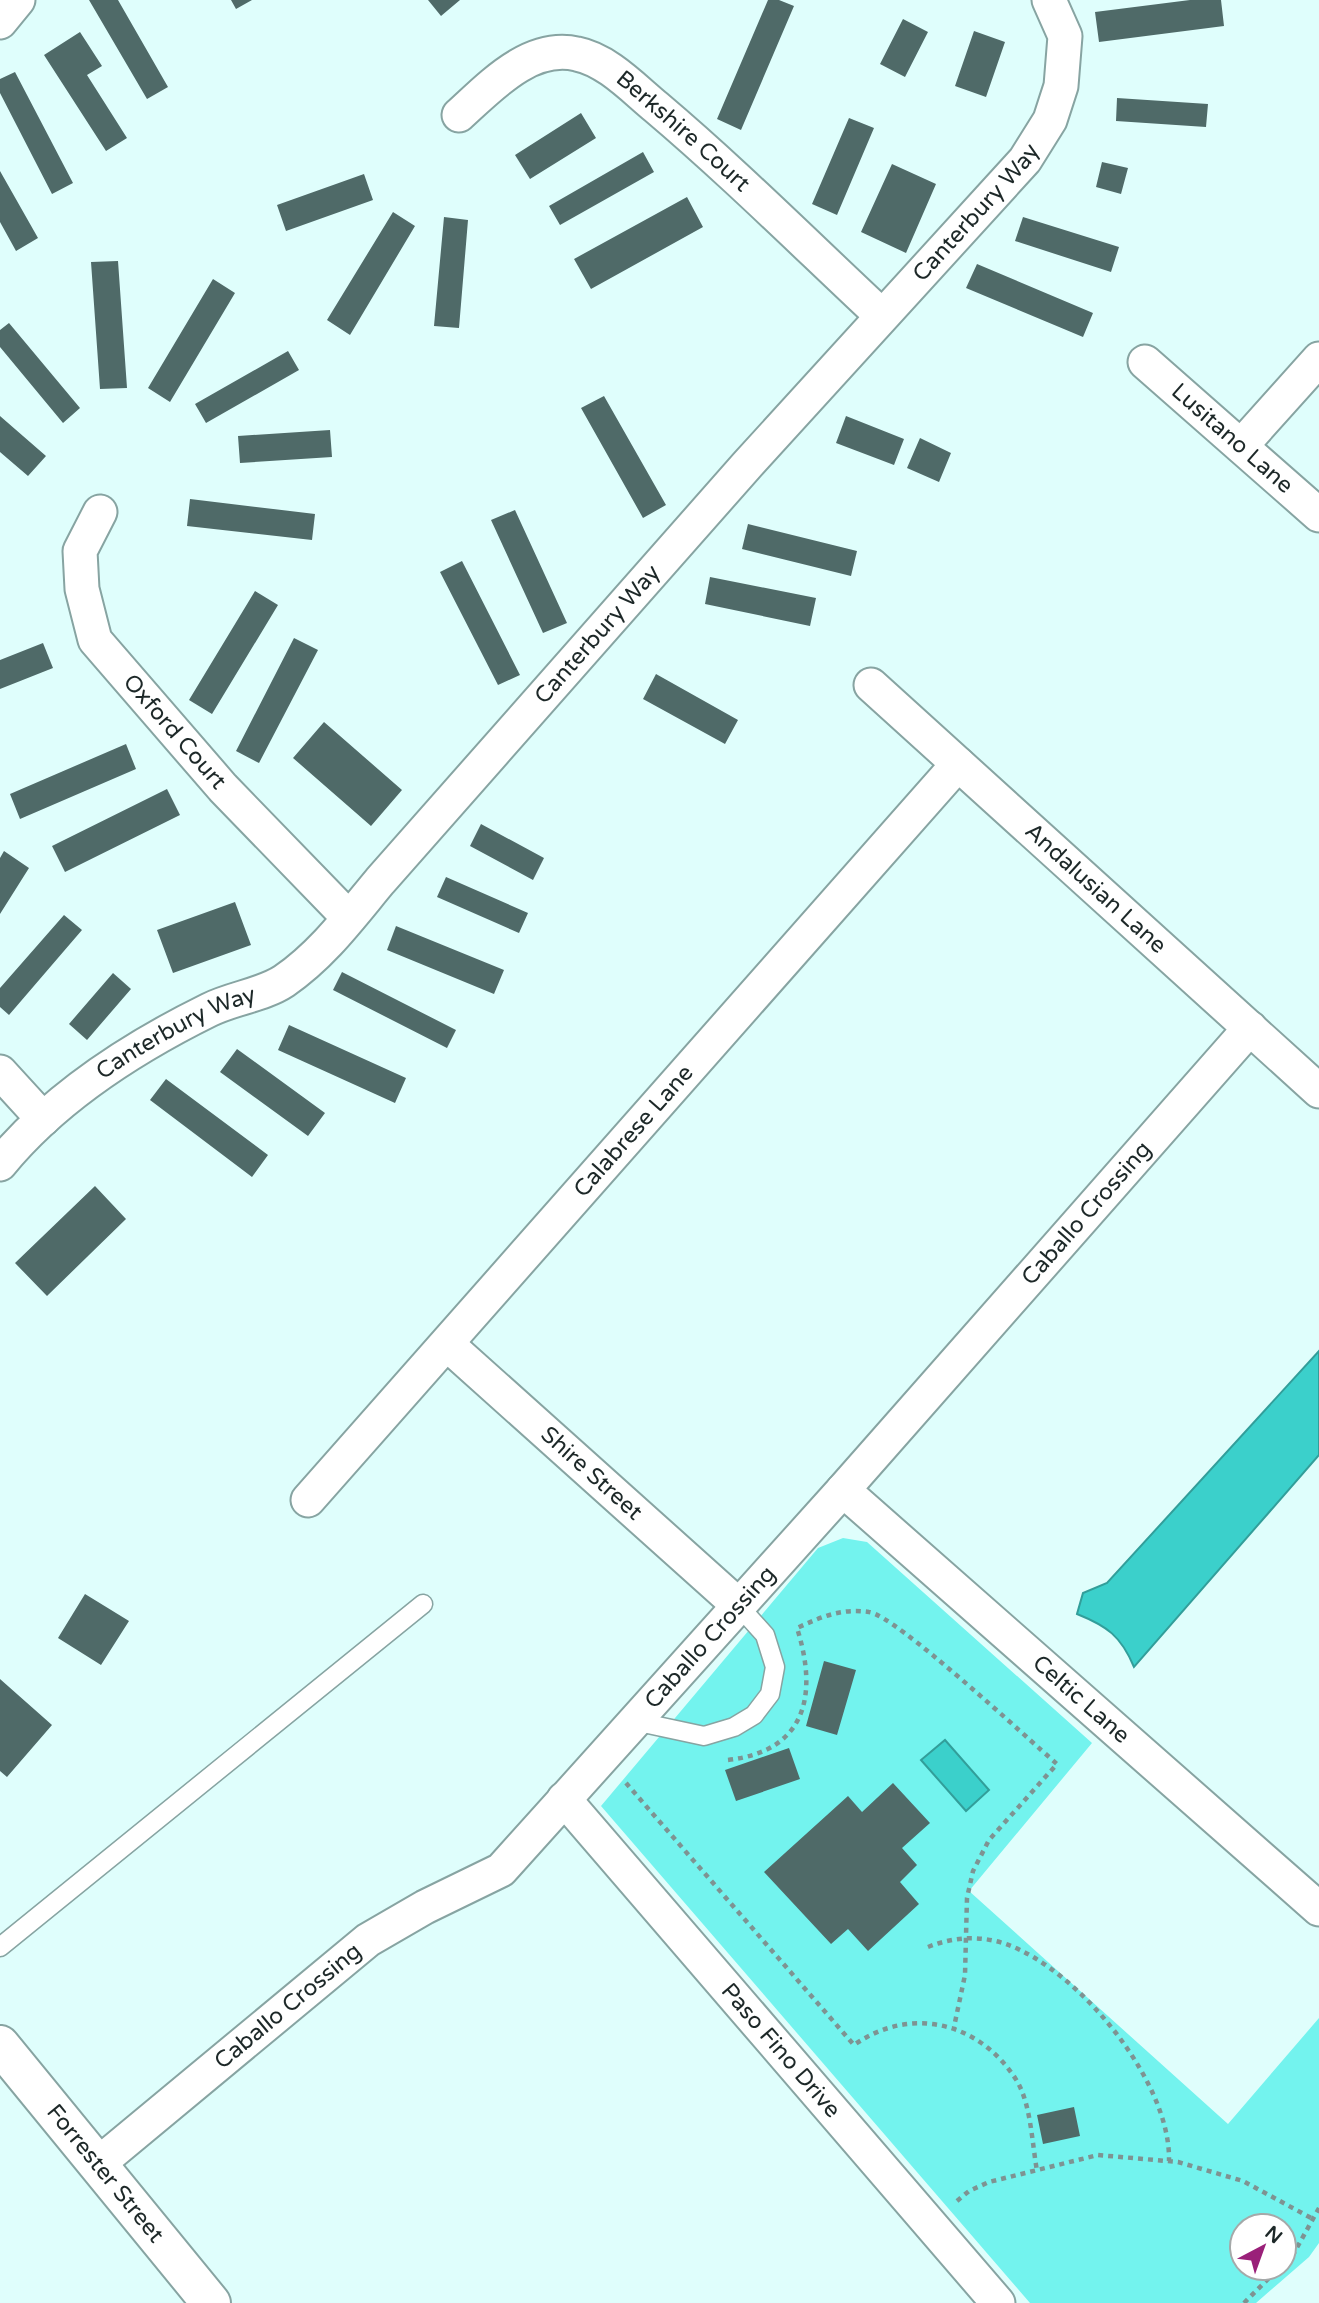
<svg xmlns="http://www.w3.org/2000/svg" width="1319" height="2303" font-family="'Varela Round',sans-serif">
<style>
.green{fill:#73f3ee;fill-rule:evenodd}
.water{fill:#3bd0cb;stroke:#329e9a;stroke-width:2}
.building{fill:#4f6a68}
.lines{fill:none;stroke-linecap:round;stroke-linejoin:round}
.lane-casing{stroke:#87a4a2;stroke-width:21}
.street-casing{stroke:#87a4a2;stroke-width:37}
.secondary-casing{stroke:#87a4a2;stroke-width:42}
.path{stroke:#7e9392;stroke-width:4.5;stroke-dasharray:5 5;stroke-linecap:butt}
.lane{stroke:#fff;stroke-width:18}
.street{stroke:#fff;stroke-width:33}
.secondary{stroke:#fff;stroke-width:38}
.labels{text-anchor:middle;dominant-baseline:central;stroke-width:7;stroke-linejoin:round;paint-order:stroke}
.street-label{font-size:23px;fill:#1d2828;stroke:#fff}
</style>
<rect width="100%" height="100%" fill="#dffefc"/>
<path class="green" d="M843 1538 867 1542 1092 1743 969 1891 1228 2124 1319 2018V2243L1309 2257 1256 2303H1030L601 1806 818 1548ZM1242 2226H1284V2268H1242Z"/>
<path class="water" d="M1319 1351V1455L1134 1667C1121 1636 1107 1626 1077 1614L1083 1593 1107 1583Z
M945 1740 989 1790 966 1811 921 1760Z"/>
<path class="building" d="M89 0H118L168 87 147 99Z
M231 0H252L236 9Z
M428 0H460L441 16Z
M768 0H779L794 6 741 130 717 119Z
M1190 0H1221L1224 26 1099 42 1095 12Z
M903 19 928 32 905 77 880 64Z
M974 31 1005 42 986 97 955 86Z
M80 32 102 66 87 75 127 138 106 151 44 55Z
M15 72 73 183 52 194 0 93V79Z
M1117 98 1208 104 1206 127 1116 121Z
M581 113 596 138 530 179 515 155Z
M849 118 874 128 837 215 812 204Z
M643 152 654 172 560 225 549 206Z
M1102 162 1128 168 1121 194 1096 187Z
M892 164 936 184 906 253 861 232Z
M0 171 38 238 16 251 0 222Z
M364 174 373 200 286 231 277 205Z
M687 197 703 227 591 289 574 259Z
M393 212 415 226 350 335 327 320Z
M444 217 468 220 459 328 434 326Z
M1023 217 1119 247 1111 272 1015 241Z
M118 261 127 388 100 389 91 262Z
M977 264 1093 313 1083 337 966 288Z
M213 279 235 293 170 402 148 388Z
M9 323 80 408 63 423 0 347V330Z
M288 351 299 370 206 423 195 404Z
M604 396 666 505 643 518 581 408Z
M0 416 46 456 28 476 0 452Z
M846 416 904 439 894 465 836 443Z
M330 430 332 457 240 463 238 436Z
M920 438 951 453 939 482 907 468Z
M190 499 315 514 312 540 187 526Z
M515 510 567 623 543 633 491 520Z
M748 524 857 551 851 576 742 549Z
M462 561 520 675 498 685 440 572Z
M710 577 816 598 810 626 705 604Z
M255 591 278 605 212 714 189 700Z
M294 638 318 650 259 763 236 751Z
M43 643 53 668 0 689V660Z
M656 674 738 720 725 744 643 699Z
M324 722 402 790 371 826 293 758Z
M126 744 136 769 20 819 10 794Z
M167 789 180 815 65 872 52 846Z
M481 824 544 858 533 880 470 846Z
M4 851 29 868 0 914V858Z
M446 877 528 913 519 933 437 897Z
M235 902 251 945 173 973 157 930Z
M64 915 82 930 9 1015 0 1007V988Z
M396 926 504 970 494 994 387 950Z
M342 972 456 1030 447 1048 333 990Z
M113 973 131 989 87 1040 69 1024Z
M289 1025 406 1078 395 1103 278 1050Z
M237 1049 325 1113 308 1136 220 1072Z
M166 1079 268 1155 252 1177 150 1100Z
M95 1186 126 1219 47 1296 15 1263Z
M85 1594 129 1621 101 1665 58 1638Z
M824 1661 856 1670 837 1735 806 1726Z
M0 1679 52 1725 7 1777 0 1771Z
M789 1748 800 1779 736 1801 725 1770Z
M893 1783 930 1823 902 1848 917 1865 900 1882 919 1904 868 1951 848 1929 831 1944 764 1872 848 1796 862 1812Z
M1074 2107 1080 2136 1043 2144 1037 2115Z"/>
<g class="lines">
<defs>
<path id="lane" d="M634 1721 704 1736 734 1727 754 1715 770 1694 775 1667 765 1635 737 1604
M0 1947 423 1604"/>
<g id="street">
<path d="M0 22 18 0"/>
<path id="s1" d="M459 115C490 87 530 43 577 54 607 60 633 88 656 107 734 173 807 246 882 316"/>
<path id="s2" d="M1145 362 1319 515"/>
<path d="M1241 446 1319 359"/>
<path id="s3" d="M100 512 80 551 82 589 95 640 223 788 349 918"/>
<path id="s4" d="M871 685 1319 1091"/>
<path d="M0 1072 43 1119"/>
<path id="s5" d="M0 1164C55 1097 132 1048 209 1010 233 998 263 995 284 981 323 954 350 917 380 881L747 465 1025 160 1050 120 1061 86 1065 36 1049 0"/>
<path id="s6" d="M447 1344 737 1604"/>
<path id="s7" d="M843 1490 1319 1909"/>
<path id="s8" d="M308 1500 958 764"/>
<path id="s9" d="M564 1799 998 2303"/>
<path id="s10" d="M98 2164 368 1940 425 1907 501 1870 843 1490 1250 1028"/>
</g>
<g id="secondary">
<path id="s11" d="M0 2045 211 2303"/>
</g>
</defs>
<use href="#lane" class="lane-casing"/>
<use href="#street" class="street-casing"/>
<use href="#secondary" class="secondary-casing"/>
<path class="path" d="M728 1760C807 1751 818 1694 797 1628 821 1617 841 1608 869 1612 895 1615 1028 1739 1057 1764L989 1840 973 1871 967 1898 965 1975 954 2027
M626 1783 854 2045C911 2005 980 2022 1017 2081 1031 2105 1032 2143 1037 2171
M928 1947C953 1937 979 1935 1006 1944 1079 1970 1171 2082 1169 2161
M957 2201 969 2191 989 2182 1098 2155 1178 2162 1243 2181 1313 2219
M1284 2262 1294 2253 1319 2208
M1244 2303 1279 2268"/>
<use href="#lane" class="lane"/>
<use href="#street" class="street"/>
<use href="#secondary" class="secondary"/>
</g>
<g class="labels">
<g class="street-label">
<text stroke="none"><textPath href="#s1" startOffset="271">Berkshire Court</textPath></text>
<text stroke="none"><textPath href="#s5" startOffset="1377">Canterbury Way</textPath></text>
<text stroke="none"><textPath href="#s2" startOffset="116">Lusitano Lane</textPath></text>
<text stroke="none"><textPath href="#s5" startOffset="810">Canterbury Way</textPath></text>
<text stroke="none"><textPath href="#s3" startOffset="256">Oxford Court</textPath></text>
<text stroke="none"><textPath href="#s4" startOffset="303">Andalusian Lane</textPath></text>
<text stroke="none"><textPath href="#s5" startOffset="222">Canterbury Way</textPath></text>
<text stroke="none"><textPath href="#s8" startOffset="492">Calabrese Lane</textPath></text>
<text stroke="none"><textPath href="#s10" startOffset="1381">Caballo Crossing</textPath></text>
<text stroke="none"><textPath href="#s6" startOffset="194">Shire Street</textPath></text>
<text stroke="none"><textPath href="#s10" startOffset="814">Caballo Crossing</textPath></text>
<text stroke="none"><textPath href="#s7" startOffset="317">Celtic Lane</textPath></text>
<text stroke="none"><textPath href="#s10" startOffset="247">Caballo Crossing</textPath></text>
<text stroke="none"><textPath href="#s9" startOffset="332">Paso Fino Drive</textPath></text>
<text stroke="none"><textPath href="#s11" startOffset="166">Forrester Street</textPath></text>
</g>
</g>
<g transform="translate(1263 2247) rotate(41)"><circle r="33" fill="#ffffff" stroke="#a5a9a9" stroke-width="2"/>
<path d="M0-5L12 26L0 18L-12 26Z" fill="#9a2079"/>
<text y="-10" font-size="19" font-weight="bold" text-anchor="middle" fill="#1d2828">N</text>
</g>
</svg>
